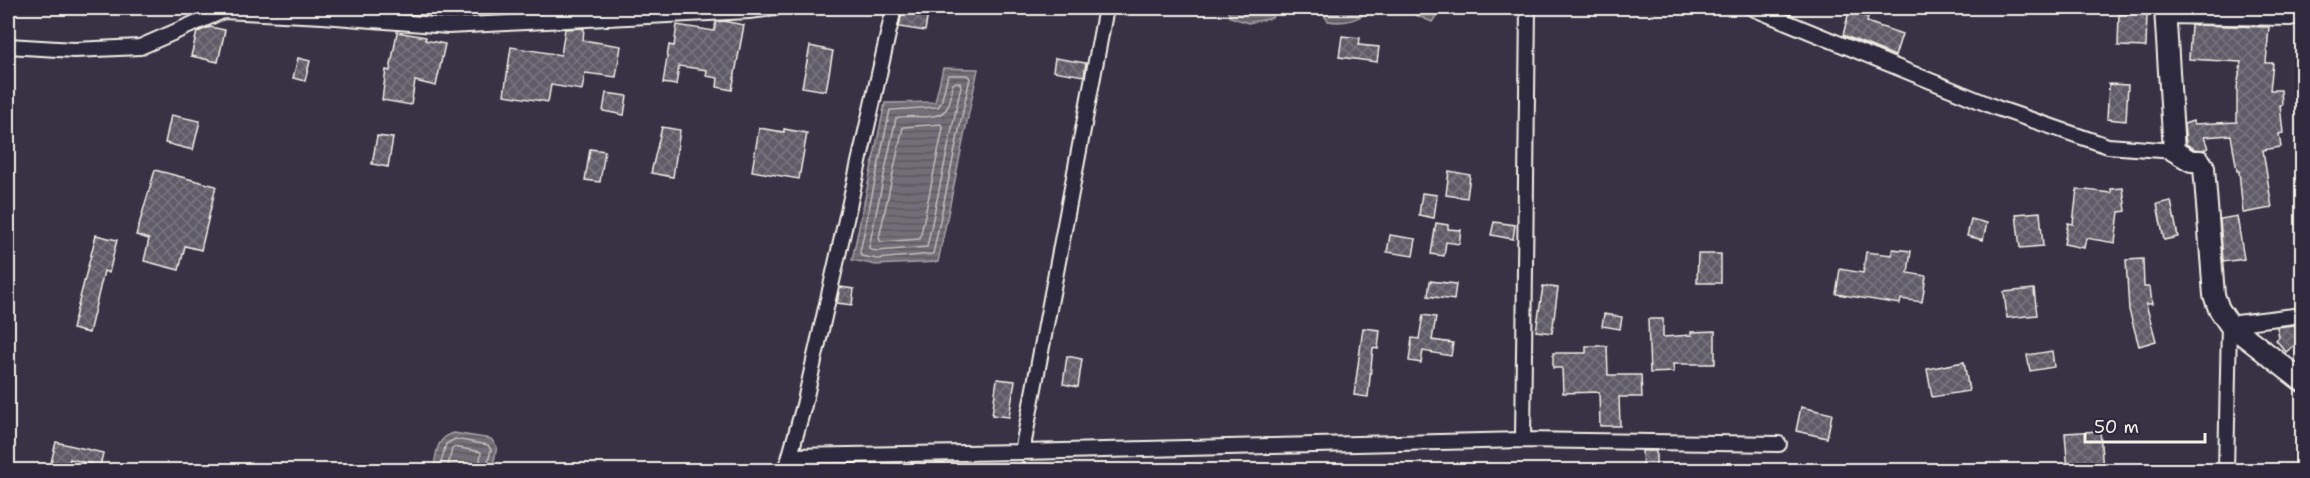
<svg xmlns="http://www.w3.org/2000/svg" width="2310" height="478" font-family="'Shantell Sans',sans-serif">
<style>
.water{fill:url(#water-rules);stroke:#a6a2a4;stroke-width:1.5}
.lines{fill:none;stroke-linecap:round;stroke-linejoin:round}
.shore{stroke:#c0bdbb;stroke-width:1.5}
.building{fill:url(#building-cross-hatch);stroke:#f4f1e8;stroke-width:1.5}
.street-casing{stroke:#f4f1e8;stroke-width:18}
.secondary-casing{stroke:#f4f1e8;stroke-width:24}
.street{stroke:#2f2a3d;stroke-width:14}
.secondary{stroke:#2f2a3d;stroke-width:20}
</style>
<defs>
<pattern id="water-rules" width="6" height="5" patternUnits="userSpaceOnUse" patternTransform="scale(1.5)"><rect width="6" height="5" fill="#726e77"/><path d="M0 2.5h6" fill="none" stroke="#5b595c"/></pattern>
<pattern id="building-cross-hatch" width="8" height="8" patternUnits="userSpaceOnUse" patternTransform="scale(1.5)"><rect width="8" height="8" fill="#5f5c67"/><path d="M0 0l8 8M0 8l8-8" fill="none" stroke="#77747d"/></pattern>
</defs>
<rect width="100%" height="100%" fill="#373244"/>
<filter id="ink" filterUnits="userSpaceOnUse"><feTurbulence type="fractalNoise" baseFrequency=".0167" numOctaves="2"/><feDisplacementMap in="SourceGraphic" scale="12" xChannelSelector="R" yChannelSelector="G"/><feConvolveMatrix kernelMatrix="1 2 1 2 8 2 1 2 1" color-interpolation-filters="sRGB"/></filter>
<g filter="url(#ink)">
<path class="water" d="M1227 8H1276L1272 18 1248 23 1230 17Z
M1319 8H1370L1371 10C1357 20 1345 24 1328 21Z
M1405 8H1440V10L1432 22 1409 12Z
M943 68 978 69 938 262 876 265 852 260 885 103 935 102Z
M454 433 491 439 497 447 492 470H433C437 454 435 438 454 433Z"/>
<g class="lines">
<path class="shore" d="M948 75H967L970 78 933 254 877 259 861 256 860 252 890 110 938 107 941 103Z
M956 82 960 83 961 86 927 247 878 251 870 250 869 247 896 118C909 113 938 123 947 108 951 101 952 92 953 84Z
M941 124 943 128 920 239 881 242 879 238 903 127Z
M439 470 446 444 455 439 488 445 491 450 486 470
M447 470 452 449 455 447 481 452 479 470"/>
</g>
<path class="building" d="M903 8H929L925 31 899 27Z
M1849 12 1868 17 1867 22 1902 34 1895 56 1843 35Z
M2119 14H2147L2146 47 2118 46Z
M723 21 744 25 732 90 717 87 718 78 706 76 707 70 679 66 676 85 663 83 669 45 674 46 677 25 714 31 716 22Z
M2191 25 2269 27 2266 63H2273L2270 90H2281L2282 105H2280L2283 133 2279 134 2281 147 2263 150 2272 208 2243 213 2239 171H2237L2231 135 2204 137 2208 148 2203 150 2194 149 2186 144 2184 124 2193 121 2194 124 2237 122V88L2241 62 2189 59Z
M210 27 225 30 218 62 191 56 197 32Z
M584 28 583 40 621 46 616 77 585 73 582 90 551 85 548 102 504 95 511 47 561 55 565 29Z
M397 32 426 37 425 40 445 44 436 86 415 81 411 105 382 100 386 70 390 71Z
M1342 36 1360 38 1359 45 1379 47 1377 62 1339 57Z
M810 46 833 51 826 91 802 87Z
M298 58 310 61 305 81 293 78Z
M1055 58 1086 63 1084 76 1053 71Z
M2109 84 2128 85 2126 121 2107 119Z
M606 93 627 96 624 115 603 111Z
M171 115 200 121 193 150 165 143Z
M662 127 680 130 673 177 651 173Z
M759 128 784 132V129L807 133 799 179 752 171Z
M377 136 393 138 388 167 372 164Z
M590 149 605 151 600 182 585 180Z
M155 170 216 186 201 250 185 246 179 270 144 261 149 239 136 235Z
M1449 171 1470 175 1467 198 1446 195Z
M2123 188 2126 211 2119 212 2115 243 2086 238 2084 248 2064 244 2068 223 2073 224 2077 189 2111 193V189Z
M1422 193 1437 195 1434 218 1419 215Z
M2171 201 2178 237 2164 240 2157 204Z
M2040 212 2043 246 2020 248 2016 214Z
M2237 216 2244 259 2223 262 2220 219Z
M1971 219 1987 223 1983 240 1967 236Z
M1494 222 1515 225 1513 239 1491 235Z
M1436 223 1448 225V229L1461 230 1459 244 1446 242 1444 256 1431 254Z
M96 235 117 240 109 273 104 271 89 333 72 329Z
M1390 235 1416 239 1413 256 1387 252Z
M1893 249 1911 251 1908 273 1926 276 1922 302 1901 299 1900 304 1836 294 1840 269 1863 273 1866 252 1892 255Z
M1698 254H1721V283H1697Z
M2143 259 2144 287H2150L2152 304H2146L2156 341 2139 346 2129 310 2126 260Z
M1430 281 1456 284 1454 300 1428 296Z
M1543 286 1558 288 1552 333 1536 331Z
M840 287 854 289 852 305 837 303Z
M2034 289 2037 315 2007 318 2004 292Z
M1604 314 1622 317 1620 329 1602 326Z
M1423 315 1436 317 1432 340 1453 343 1451 356 1423 351 1421 363 1409 361 1412 338 1419 339Z
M1648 319H1663V337L1691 335V332L1715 331V364H1673L1674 372 1650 373Z
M2302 324V346L2296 344 2286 352 2276 340 2279 337 2277 327Z
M1363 328 1380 330 1378 349 1373 348 1368 397 1354 395Z
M1586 346H1607L1608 375H1641L1642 397H1619L1620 426H1600L1599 392 1563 393 1562 368H1553V353H1586Z
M2052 351 2054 367 2030 371 2027 355Z
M1067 356 1082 359 1078 387 1063 384Z
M1964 362 1969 391 1932 397 1927 369Z
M997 379 1015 381 1009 417 992 415Z
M1801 407 1832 414 1827 438 1796 431Z
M2100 431 2103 471H2068L2065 433Z
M56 442 103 453 100 466 70 459 68 471H49Z
M1642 451H1656V471H1643Z"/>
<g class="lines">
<defs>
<path id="street" d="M1752 8 1997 108 2108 146 2174 151
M2165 16 2290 18 2302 15
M8 46 74 50 140 47 223 11 323 16 448 26 749 11 775 8
M1523 440 1779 444
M1022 452 1106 8
M790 456 1022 452 1523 440 1528 8
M786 470 804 405 894 8
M2226 470 2229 324 2302 315"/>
<path id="secondary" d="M2165 8 2174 151 2191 161H2200L2204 167 2214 295 2219 309 2229 324 2302 381"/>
</defs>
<use href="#street" class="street-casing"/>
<use href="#secondary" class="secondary-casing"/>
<use href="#street" class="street"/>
<use href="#secondary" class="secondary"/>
</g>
</g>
<rect width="2310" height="478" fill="none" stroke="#2f2a3d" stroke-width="30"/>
<rect x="15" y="15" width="2280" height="448" fill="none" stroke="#f4f1e8" stroke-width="2" filter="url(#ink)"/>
<path d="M2085 433v9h120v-9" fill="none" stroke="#f4f1e8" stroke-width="3"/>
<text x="2094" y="433" font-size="18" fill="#f4f1e8" stroke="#2f2a3d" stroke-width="4.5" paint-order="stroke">50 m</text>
</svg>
